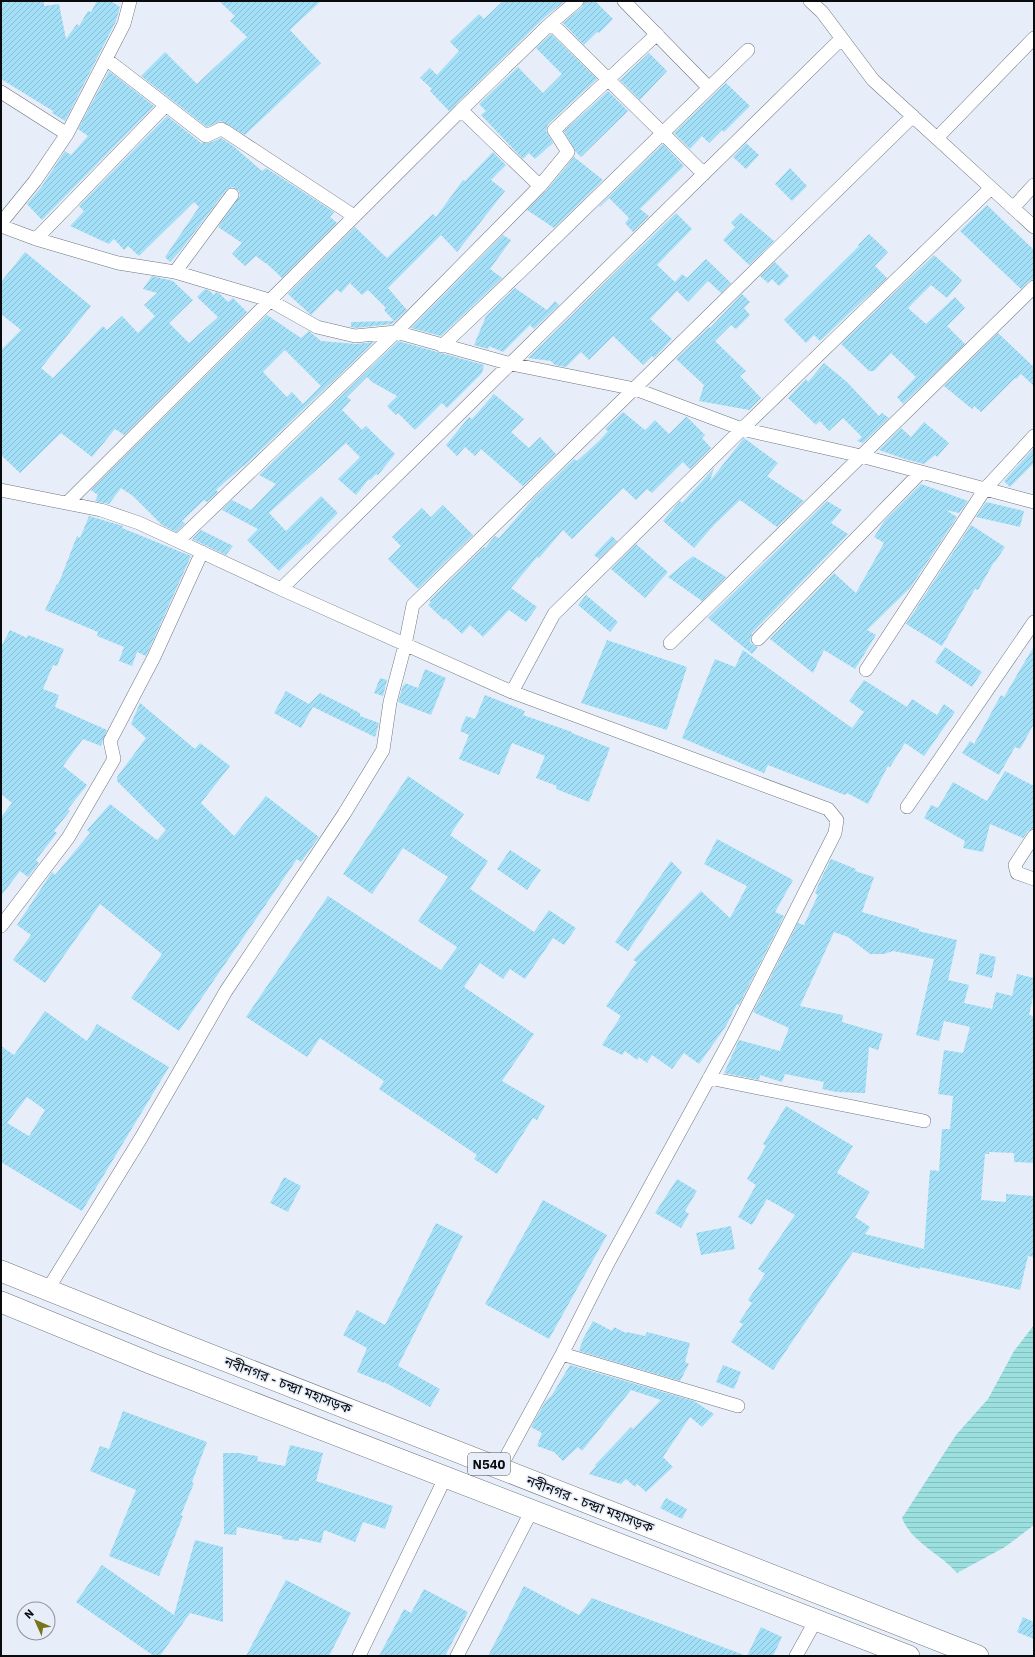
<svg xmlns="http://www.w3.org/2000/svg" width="1035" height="1657" font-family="'IBM Plex Sans','Noto Sans Bengali',sans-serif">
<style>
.water{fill:url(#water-rules)}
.building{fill:url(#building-hatch);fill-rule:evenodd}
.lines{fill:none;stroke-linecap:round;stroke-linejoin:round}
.minor-casing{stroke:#6f767f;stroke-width:14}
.trunk-casing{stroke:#6f767f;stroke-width:22}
.minor{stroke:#fff;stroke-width:13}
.trunk{stroke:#fff;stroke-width:21}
.labels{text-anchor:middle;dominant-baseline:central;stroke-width:3;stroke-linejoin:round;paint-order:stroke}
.shield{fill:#e7eef9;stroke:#4c4f55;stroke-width:1}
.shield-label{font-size:13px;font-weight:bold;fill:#090b0f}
.street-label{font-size:14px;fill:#090b0f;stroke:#e7eef9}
</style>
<defs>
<pattern id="water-rules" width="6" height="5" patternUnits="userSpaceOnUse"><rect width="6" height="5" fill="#9be0df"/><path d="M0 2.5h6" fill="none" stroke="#84bfbe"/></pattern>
<pattern id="building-hatch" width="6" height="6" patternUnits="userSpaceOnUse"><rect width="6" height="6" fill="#a3dff7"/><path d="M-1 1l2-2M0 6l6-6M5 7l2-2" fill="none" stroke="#8bbed3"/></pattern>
</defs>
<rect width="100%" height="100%" fill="#e7eef9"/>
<path class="water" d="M1034 1325V1525L1005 1547 957 1573C940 1553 912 1543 902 1518L956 1435 988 1399 1014 1351Z"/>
<path class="building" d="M1 1H44V6L59 4 66 39 77 24 79 26 88 11 91 12 97 1H111L120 7 116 21 65 121 52 113 53 111 1 79Z
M219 1H321L290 30 321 63 245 135 221 121 207 127 141 76 165 52 197 84 247 37 230 21 235 16Z
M503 1H565L545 17 449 111 430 91 432 89 420 78 430 68 437 75 459 51 450 42 479 14 484 19Z
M585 1H595L613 19 599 33 597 32 584 45 563 23 582 7Z
M551 34 597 79 548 124 546 131 553 143 535 159 529 153 523 159 481 115 486 111 479 104 518 67 543 93 562 74 536 48Z
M649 53 667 71 640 100 620 80Z
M109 71 154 106 42 220 27 204 42 186 65 151 71 155 88 136 78 129Z
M726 83 750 106 724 132 722 130 709 143 702 136 690 149 674 133Z
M608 91 628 111 581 157 576 152 564 131Z
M167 116 201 143H209L221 138 233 146 262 171 266 168 334 212 330 217 337 223 282 278 266 263H265L256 256 245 266 232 254 242 243 218 227 240 196 239 191 233 187 226 190 181 250 170 262 165 257 199 207 194 202 139 256 128 246 124 250 114 239 109 244 70 226 84 211 79 206Z
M746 143 759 155 746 169 733 157Z
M663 144 684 166 640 209 649 216 633 232 625 223 629 218 609 198 600 207 599 206Z
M493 152 506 165 491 180 505 191 457 252 441 235 388 288 407 310 392 324 356 328 351 327V322L394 321 384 310 386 308 368 290 362 295 350 283 341 293 337 289 311 315 288 294 355 227 387 258 433 214 436 217 463 180 465 181Z
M574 157 603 180 554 228 527 210 546 191Z
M790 168 807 186 792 201 775 184Z
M987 205 1034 250V279L1029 281 1021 289 960 231Z
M676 213 692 229 657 265 675 282 682 274 687 278 706 259 731 283 721 293 708 281 688 302 677 291 650 319 672 339 654 358 652 356 643 365 613 336 589 360 581 352 566 367 555 365 551 361 528 358Z
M741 213 774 241 749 265 723 240 735 227 731 223Z
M869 234 888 252 875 266 887 278 820 341 814 335 806 343 784 320 859 246 858 245Z
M503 235 511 240 490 269 502 278 441 336 411 328Z
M25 252 91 306 41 368 53 378 103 326 107 330 122 316 138 333 155 316 144 305 157 293 143 289 152 276 173 281 193 300 169 323 189 343 218 317 197 297 205 289 210 291 214 295 216 292 220 294 228 302 233 298 247 312 124 435 115 429 92 457 61 433 20 473 1 455V350L21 330 1 314V282Z
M934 255 962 280 947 298 931 285 908 308 926 324 955 297 965 308 947 326 965 344 903 404 897 397 916 377 891 353 874 371H869L841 344Z
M775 262 789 276 779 286 772 279 768 283 760 276Z
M515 288 547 310 555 301 559 305 534 329 530 325 503 352 489 346 488 349 474 345 486 316Z
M742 294 750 302 744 308 750 315 736 329 731 325 715 341 746 371 740 376 761 398 749 410 699 401 704 385 676 359 709 327 710 328Z
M267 315 301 338 309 331 321 341 356 344 374 342 244 466H243L216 490 218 492 207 502 204 500 182 521 185 523 176 532 162 525 133 496 121 488 109 504 95 501 98 495 91 490ZM285 350 321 386 303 404 292 392 287 397 263 372Z
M998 333 1034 367V386L1021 374 1016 379 1015 378 981 412 974 406 972 409 944 386Z
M398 341 484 365 482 373 447 408 442 403 415 430 398 413 396 415 387 406 397 396 372 382 367 377 347 397 351 400 342 410 362 430 366 426 395 454 378 475 376 474 370 480 369 479 356 495 338 479 360 457 346 443 269 513 286 531 321 496 338 513 307 545V544L279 571 247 540 258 529 222 510 232 500 251 510 276 484 259 475Z
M824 363 847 382 879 416 882 413 889 418 863 443 857 441 862 437 843 418 829 431 820 421 816 425 788 398 806 379 808 382Z
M494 394 524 419 511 432 529 448 540 437 556 454 523 486 481 449 475 456 465 447 457 456 446 445 469 417 472 419Z
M623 412 645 430 655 420 669 434 686 417H687L705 435 702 438 711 448 690 469 683 462 652 493 647 489 636 500 623 488 572 539 563 530 539 558 537 557 511 588 537 607 526 622 509 610 483 637 470 625 462 634 445 618 444 620 428 605 431 602 429 601 484 547 485 548 495 536 499 538 533 499 574 459 577 461 599 441 608 431 605 429Z
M924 422 949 443 937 457 935 455 924 464 905 459 879 450 901 428 911 437Z
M744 438 778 463 767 476 804 501 777 527 740 500 714 525 694 548 663 521 680 501 682 503 714 468 710 481Z
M1034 448V463L1010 487 1004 481Z
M921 484 968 501 959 513 946 510 957 517 910 588 867 630 876 635 855 669 824 650 813 673 770 639 834 573 856 593 884 543 874 537 885 520Z
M827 501 842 510 831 523 848 534 752 633 750 642 753 645 758 647 752 654 708 618Z
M986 502 1024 511 1020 527 976 517Z
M443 505 473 535 418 589 388 559 401 546 392 537 422 508 431 517Z
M89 516 123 526 122 528 191 556 146 656 137 652 132 666 119 661 124 647 97 636 98 632 45 610 57 584 58 585 77 536 80 538Z
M971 525 1005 547 995 562H994L978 590 975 589 942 646 906 624Z
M201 530 233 546 226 555 192 539Z
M612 536 617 541 599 559 594 555Z
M636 544 668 572 645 598 611 569Z
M693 556 726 577 702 601 668 577Z
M586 595 618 622 610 632 578 605Z
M10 630 27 638 28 635 64 649 57 666 53 665 43 689 59 695 55 707 107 730 101 746 83 739 63 766 87 785 68 809 70 811 54 831 57 833 36 860 39 863 28 877 20 871 1 896V817L12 803 1 794V647Z
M607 640 687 667 667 730 581 703Z
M1034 646V724L1020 749 1015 747 999 775 962 753 970 741 974 744 1001 695 1004 697Z
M945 647 982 672 972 687 935 662Z
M743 650 852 728 864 712 849 701 864 680 907 707 912 699 937 715 944 704 955 712 924 756 905 743 890 767 888 766 868 804 847 793 845 795 768 765 764 773 682 738 715 659 735 667Z
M425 669 446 678 431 715 398 702 403 685 404 686 405 683 418 688Z
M380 678 387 680 383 696 374 693Z
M286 691 309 704 320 693 360 713V716L379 723 375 737 313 707 301 728 274 713Z
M485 695 525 711 523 715 572 732V733L610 748 589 802 556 789 557 786 536 778 545 756 512 743 499 775 459 759 469 735 460 731 466 716 475 719Z
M140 703 195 749 200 743 230 766 201 803 234 836 266 796 319 837 301 862 297 859 179 1031 131 998 162 954 100 904 45 983 13 960 31 935 17 925 52 872 55 875 90 833 87 830 110 804 157 840 166 830 117 781V777L146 738 131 724Z
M1005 771 1034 786V828L1028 831 1023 838 990 824 983 852 963 848 965 841 924 818 931 805 938 808 953 782 987 801Z
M408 776 464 814 450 835 488 861 470 889 534 932 549 910 576 928 564 945 553 938 525 979 510 969 503 979 480 963 464 987 534 1034 502 1081 545 1106 537 1120 533 1118 497 1174 474 1159 477 1155 379 1089 384 1081 320 1038 307 1057 246 1017 328 896 441 970 457 947 418 921 448 877 403 848 372 894 343 874Z
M717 839 793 880 775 912 784 916 739 1005 737 1004 726 1026 699 1064 684 1053 672 1069 652 1055 647 1063 639 1057 637 1060 625 1051 622 1055 602 1045 621 1016 606 1006 637 962 633 960 701 891 730 918 747 886 704 864Z
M510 850 541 870 527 890 497 869Z
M831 859 856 869 855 871 874 877 862 912 919 929 918 931 957 940 948 980 969 985 964 1003 992 1009 996 992 1012 996 1017 974 1034 978V993L1029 1015 1034 1016V1163L1014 1162V1153L989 1152V1154H985L981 1200 1006 1202V1194L1034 1196V1257L1028 1256 1020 1290 920 1267V1269L853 1252 773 1370 731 1342 743 1324 739 1322 752 1303 748 1300 765 1274 758 1269 795 1215 767 1199 752 1225 738 1217 756 1185 747 1179 766 1146 763 1144 786 1106 853 1146 837 1173 870 1192 855 1217 870 1227 865 1234 924 1249 930 1170 939 1171 942 1129H950L953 1096 938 1094 944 1050 963 1053 970 1027 944 1021 939 1041 916 1035 934 959 893 951 884 954H870L848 937 834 932 800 1006 843 1015 842 1022 883 1034 878 1050 869 1047 865 1093 837 1092 822 1089 824 1082 785 1074 782 1082 760 1075 759 1080 724 1073 739 1040 780 1051 789 1028 753 1012 798 923 804 925 818 895 815 893 819 883Z
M671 861 682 872 628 951 615 942Z
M980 953 996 957 992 978 976 974Z
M45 1011 87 1041 97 1024 169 1067 82 1211 1 1162V1046L14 1055ZM27 1097 45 1110 29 1136 7 1123Z
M284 1177 301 1186 288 1212 270 1203Z
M677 1179 697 1191 685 1211 689 1214 681 1228 655 1213Z
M543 1200 607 1235 549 1339 485 1304Z
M436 1223 463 1236 398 1366 440 1389 430 1407 384 1382V1383L357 1372 367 1348 343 1335 357 1310 385 1325Z
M731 1226 735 1249 701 1255 696 1233Z
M593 1321 612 1331 614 1327 626 1333 627 1332 645 1336 647 1332 690 1343 685 1362 689 1364 680 1381 579 1351 583 1339Z
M570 1365 694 1401 714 1414 702 1427 690 1417 663 1457 673 1467 646 1492 637 1484 635 1487 626 1479 621 1484 589 1474 596 1466 595 1465 631 1427 633 1429 661 1400 631 1390 582 1451 578 1447 563 1461 554 1452 537 1446 542 1433 531 1427 545 1402 552 1395Z
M723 1365 741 1372 734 1389 716 1382Z
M123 1411 207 1442 192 1482 194 1483 181 1515 183 1516 159 1576 109 1556 136 1490 90 1471 100 1446 109 1449Z
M290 1445 323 1453 316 1481 393 1506 385 1529 363 1522 355 1542 324 1530 321 1543 299 1538V1541L282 1539V1536L237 1527 236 1535 224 1534 223 1453H242V1454L258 1456 257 1461 285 1466Z
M666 1498 687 1509 682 1519 660 1508Z
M195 1540 223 1547V1622L190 1613 160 1656H154L76 1602 102 1565 174 1615Z
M286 1580 351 1613 329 1656H246Z
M524 1586 579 1615 592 1598 744 1655V1656H488Z
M424 1589 468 1612 445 1656H379L404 1609 411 1613Z
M1023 1617 1034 1622V1639L1017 1632Z
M761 1627 782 1637 773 1656H747Z"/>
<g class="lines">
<defs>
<path id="minor" d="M624 1 709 88
M810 1 822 12 873 80 1034 227
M551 23 704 174
M106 59 206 136 221 129 225 131 354 216
M1 92 67 134 35 181 1 223
M67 134 124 24 130 1
M937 138 1034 38
M540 186 568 152 554 130 657 34
M1013 208 1034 185
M1 226 36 239 118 263 175 272 269 300 317 327 355 336 396 332 540 186 461 110 551 23 577 1
M36 239 166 105
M175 272 232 195
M442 346 521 271 748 50
M1 490 101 510 139 523 281 589 512 692 828 809 837 820 835 833 730 1040 607 1265 562 1354 500 1468
M67 503 461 110
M178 541 396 332 511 364 635 389 742 429 861 456 1034 502
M281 589 841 39
M758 639 920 473
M670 643 1034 287
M866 670 985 489 1034 436
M512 692 554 614 742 429 991 188
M907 807 1034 622
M1034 836 1015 865 1017 873 1034 879
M1 926 68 838 114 759 110 741 154 657 202 552
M709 1078 924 1121
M48 1289 141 1138 226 991 344 814 383 750 390 702 405 645 413 605 913 116
M562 1354 738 1406
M359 1656 446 1476
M457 1656 532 1510
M796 1656 816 1620"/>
<path id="trunk" d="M1 1271 165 1337 978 1656
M1 1302 150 1363 909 1656"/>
</defs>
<use href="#minor" class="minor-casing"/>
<use href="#trunk" class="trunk-casing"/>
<use href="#minor" class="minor"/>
<use href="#trunk" class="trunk"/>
</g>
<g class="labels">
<rect class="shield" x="468" y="1453" width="42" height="22" rx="3"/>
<g class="shield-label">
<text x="489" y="1464">N540</text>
</g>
<g class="street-label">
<text transform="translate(288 1385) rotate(21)">নবীনগর - চন্দ্রা মহাসড়ক</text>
<text transform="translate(590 1504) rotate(21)">নবীনগর - চন্দ্রা মহাসড়ক</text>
</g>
</g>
<rect width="1035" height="1657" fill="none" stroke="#090b0f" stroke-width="4"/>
<g transform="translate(36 1621) rotate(315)"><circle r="19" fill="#e7eef9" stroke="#8e939b"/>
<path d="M0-3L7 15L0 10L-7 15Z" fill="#7a7418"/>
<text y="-6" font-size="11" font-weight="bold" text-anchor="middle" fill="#090b0f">N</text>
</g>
</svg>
